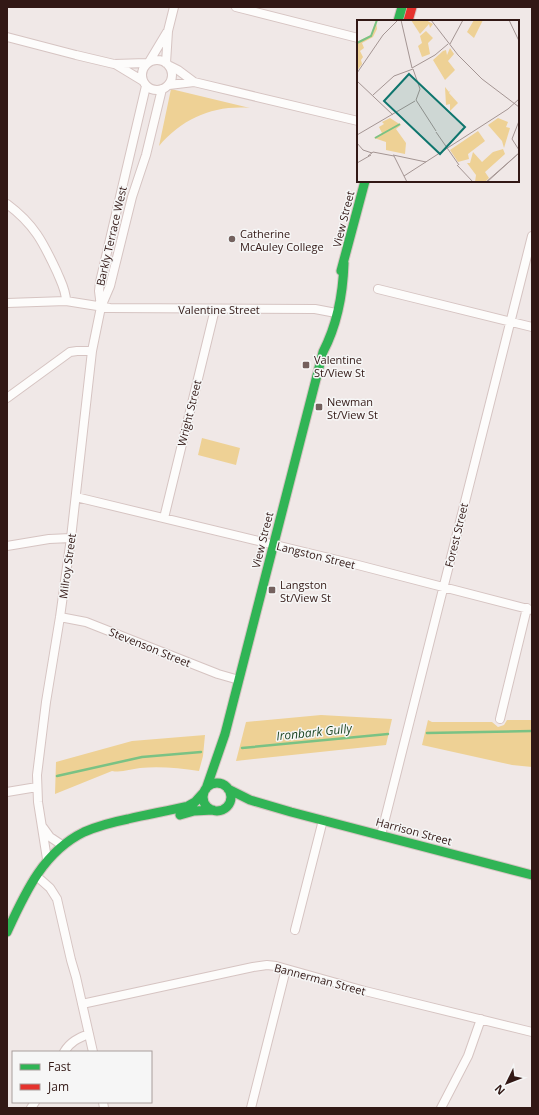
<svg xmlns="http://www.w3.org/2000/svg" width="539" height="1115" font-family="'Open Sans',sans-serif">
<style>
.green{fill:#eed195}
.lines{fill:none;stroke-linecap:round;stroke-linejoin:round}
.stream{stroke:#7ac284;stroke-width:2.5}
.street-casing{stroke:#d6c4c2;stroke-width:10}
.fast-casing{stroke:#d6c4c2;stroke-width:11}
.jam-casing{stroke:#d6c4c2;stroke-width:11}
.street{stroke:#fdfcfb;stroke-width:8}
.fast{stroke:#30b455;stroke-width:9}
.jam{stroke:#e5322d;stroke-width:9}
.poi-dot{fill:#74615e;stroke:#f6f6f6;stroke-width:1.5}
.labels{text-anchor:middle;dominant-baseline:central;stroke-width:3;stroke-linejoin:round;paint-order:stroke}
.street-label{font-size:11px;fill:#321815;stroke:#f6f6f6}
.poi-label{font-size:11px;fill:#321815;stroke:#f6f6f6;text-anchor:start}
.water-label{font-size:12px;font-style:italic;fill:#1f4825;stroke:#f6f6f6}
.inset-river{fill:none;stroke:#7ac284;stroke-width:2}
.inset-road{fill:none;stroke:#a49593;stroke-width:1}
.view{fill:#0f766e;fill-opacity:0.15;stroke:#0f766e;stroke-width:2}
.inset-edge{fill:none;stroke:#321815;stroke-width:2}
</style>
<rect width="100%" height="100%" fill="#f0e8e7"/>
<path class="green" d="M171 89 250 108C214 105 183 118 159 146Z
M202 438 240 448 236 465 198 455Z
M321 715 392 719 386 745 236 761 246 722Z
M428 720 432 722H492L498 727 504 725 507 720H532V767L512 765 422 745Z
M205 735 203 756 199 771C179 768 159 766 140 768 130 769 122 773 112 771L55 794 56 762 132 741Z"/>
<g class="lines">
<path class="stream" d="M427 733 532 731
M242 748 388 734
M57 776 142 757 201 752"/>
<defs>
<path id="street" d="M236 7 358 38
M7 37 76 55 114 64 147 63
M142 75a15 15 0 1 1 30 0a15 15 0 1 1-30 0Z
M149 62 167 32
M166 63 168 31 174 7
M115 64 143 81
M170 66 178 70 194 82
M169 85 194 82 358 121
M7 204C34 224 43 242 57 272 61 282 66 290 66 301
M378 289 532 327
M7 303 66 301 110 308 315 309 336 313
M101 307 99 291 100 282 146 86
M7 398 70 352 77 351H92
M76 497 358 565 532 610
M164 518 215 309
M7 546 49 539 71 538
M60 617 86 622 218 674 239 680
M500 719 527 608
M7 792 37 787
M42 826 50 837 62 845
M381 835 532 236
M47 859 38 802 37 775 46 702 60 617 71 538 92 351 101 307 110 286 132 197 146 155 162 89
M41 880 50 888 57 899 71 960 76 977 93 1052
M295 930 323 820
M82 1004 253 967 267 965 276 966 365 991 532 1032
M64 1052C70 1042 78 1038 89 1034
M103 1102 104 1108
M31 1108 35 1102
M251 1108 286 969
M441 1108 468 1056 481 1019"/>
<path id="fast" d="M398 21 402 7
M341 271 365 181
M203 797a14 14 0 1 1 28 0a14 14 0 1 1-28 0Z
M206 789 225 734 323 352C337 325 343 293 344 263
M228 789 250 800 291 812 532 875
M180 815 194 811 213 810
M7 932C25 893 43 852 84 832 98 826 113 822 128 819 148 814 168 811 188 806L195 802 204 792"/>
<path id="jam" d="M408 21 412 7"/>
</defs>
<use href="#street" class="street-casing"/>
<use href="#fast" class="fast-casing"/>
<use href="#jam" class="jam-casing"/>
<use href="#street" class="street"/>
<use href="#fast" class="fast"/>
<use href="#jam" class="jam"/>
</g>
<g class="poi-dot">
<circle cx="232" cy="239" r="4"/>
<rect x="302" y="361" width="8" height="8" rx="2"/>
<rect x="315" y="403" width="8" height="8" rx="2"/>
<rect x="268" y="586" width="8" height="8" rx="2"/>
</g>
<g class="labels">
<g class="street-label">
<text transform="translate(343 219) rotate(-76)">View Street</text>
<text transform="translate(111 236) rotate(-77)">Barkly Terrace West</text>
<text x="219" y="309">Valentine Street</text>
<text transform="translate(189 413) rotate(-76)">Wright Street</text>
<text transform="translate(456 535) rotate(-76)">Forest Street</text>
<text transform="translate(262 540) rotate(-76)">View Street</text>
<text transform="translate(316 555) rotate(14)">Langston Street</text>
<text transform="translate(67 566) rotate(-82)">Milroy Street</text>
<text transform="translate(150 647) rotate(22)">Stevenson Street</text>
<text transform="translate(414 831) rotate(15)">Harrison Street</text>
<text transform="translate(320 979) rotate(15)">Bannerman Street</text>
</g>
<g class="poi-label">
<text x="240" y="233">Catherine<tspan x="240" dy="13">McAuley College</tspan></text>
<text x="314" y="359">Valentine<tspan x="314" dy="13">St/View St</tspan></text>
<text x="327" y="401">Newman<tspan x="327" dy="13">St/View St</tspan></text>
<text x="280" y="584">Langston<tspan x="280" dy="13">St/View St</tspan></text>
</g>
<g class="water-label">
<text transform="translate(314 732) rotate(-6)">Ironbark Gully</text>
</g>
</g>
<g transform="translate(357 20)">
<rect width="162" height="162" fill="#f0e8e7"/>
<path d="M19 0 20 9 16 17 5 23 7 28 3 31 6 37 4 40 5 44 0 51V22L14 15ZM54 0H69L76 4 73 8 72 4 63 14ZM117 0H126L117 18 110 12ZM69 11 76 18 71 23 73 34 65 37 61 26 65 23 63 16ZM93 28 97 34 91 41 98 50 88 60 76 40 86 31 89 30 90 35ZM88 67 92 72 94 70 92 73 101 83 93 91V84L89 85ZM33 98 44 105 39 109 49 123 48 134 29 130V122L17 118 25 113 22 107 27 104 25 102ZM141 98 151 102 149 107 153 108 147 128 145 121 131 105ZM121 111 128 121 111 134 112 139 101 142 93 130ZM146 129 148 134 128 152 132 158 128 162H118L119 155 110 143H113L116 132 125 142 136 132Z" fill="#eed195"/>
<path class="inset-river" d="M0 23 14 16 20 0M18 118 43 104"/>
<path class="inset-road" d="M44 0 55 48M74 0 101 35 125 59 162 87M152 0 162 21M93 24 106 0M55 48 78 35 91 24M56 49 63 69 59 80 79 111M0 53 26 15 41 0M0 61 36 95M16 75 37 56 56 49M162 101 155 119 162 130M79 112 102 145M0 115 58 81M0 123 6 130 15 133M36 135 69 142M11 136 16 132 37 136 50 162M0 143 14 135M100 145 116 162M47 156 151 89 162 79M129 162 162 133M130 162 162 133"/>
<path class="view" d="M52 54 108 107 83 134 27 81Z"/>
<rect width="162" height="162" class="inset-edge"/>
</g>
<rect width="539" height="1115" fill="none" stroke="#321815" stroke-width="16"/>
<rect x="12" y="1051" width="140" height="52" fill="#f6f6f6" stroke="#a89d9c"/>
<rect x="20" y="1064" width="20" height="6" fill="#30b455" stroke="#a89d9c"/>
<text x="48" y="1071" font-size="12" fill="#321815">Fast</text>
<rect x="20" y="1084" width="20" height="6" fill="#e5322d" stroke="#a89d9c"/>
<text x="48" y="1091" font-size="12" fill="#321815">Jam</text>
<g transform="translate(507 1083) rotate(227)" stroke="#f6f6f6" stroke-width="3" paint-order="stroke">
<path d="M0-3L7 15L0 10L-7 15Z" fill="#321815"/>
<text y="-6" font-size="11" font-weight="bold" text-anchor="middle" fill="#321815">N</text>
</g>
</svg>
